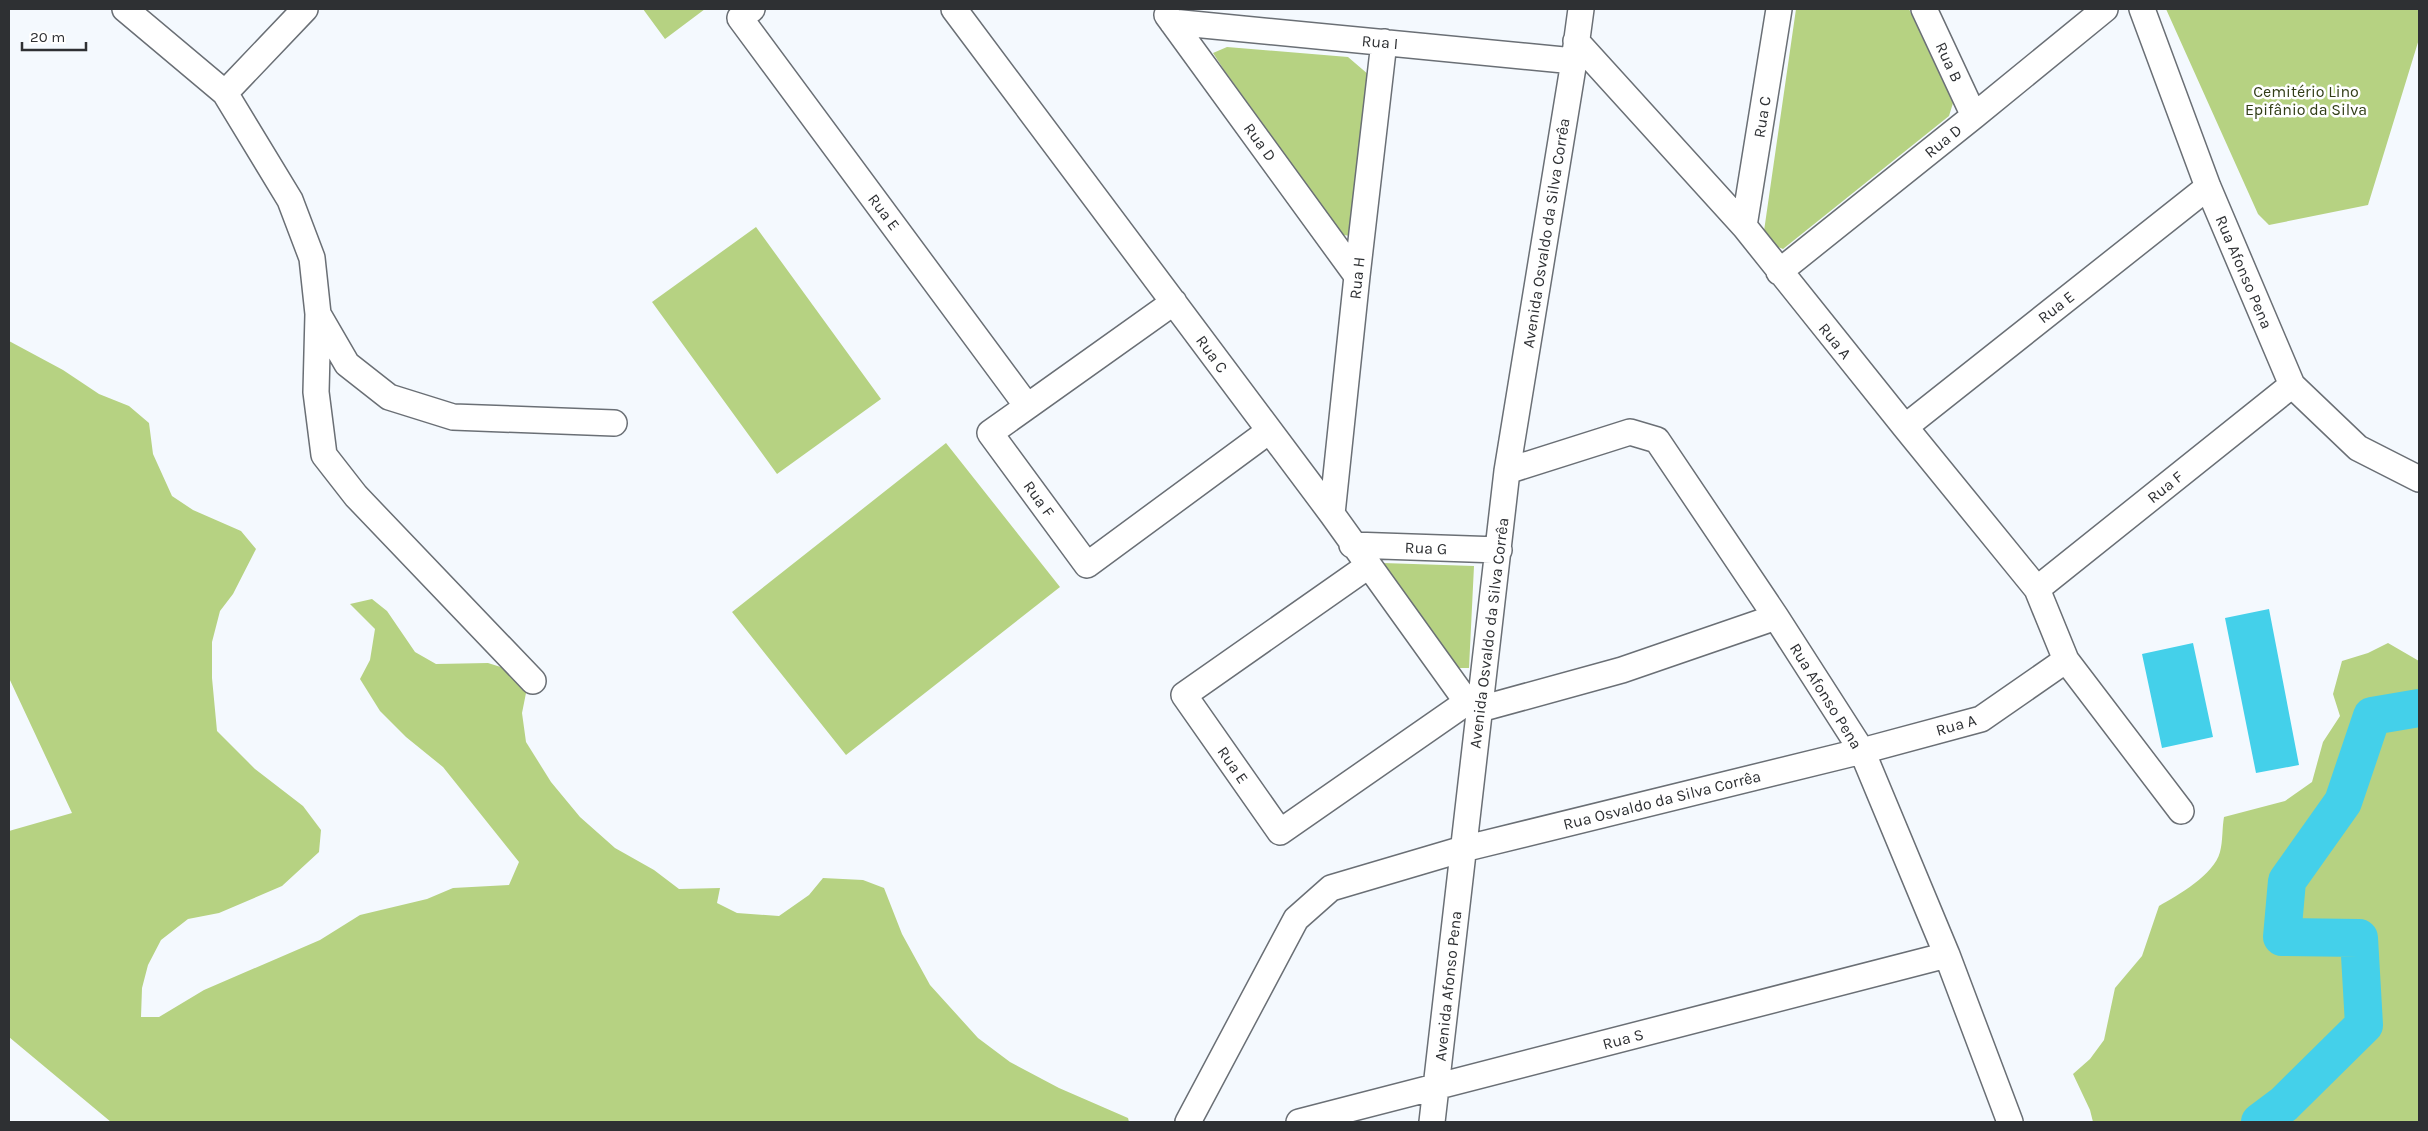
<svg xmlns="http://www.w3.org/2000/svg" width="2428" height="1131" font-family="Karla,sans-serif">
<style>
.green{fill:#b6d282}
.water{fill:#44d0ea}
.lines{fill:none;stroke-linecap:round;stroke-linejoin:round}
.river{stroke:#44d0ea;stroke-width:38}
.minor-casing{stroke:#6a6f75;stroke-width:28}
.minor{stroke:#fff;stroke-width:25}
.labels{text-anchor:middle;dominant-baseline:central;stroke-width:5;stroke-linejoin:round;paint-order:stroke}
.street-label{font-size:16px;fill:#2e3033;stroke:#fff}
.park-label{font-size:16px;fill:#313d17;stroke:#fff}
</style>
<rect width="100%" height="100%" fill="#f4f9fe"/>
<path class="green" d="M643 9H705L665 39Z
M1796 9H1909L1953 103 1949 116 1783 249 1771 244 1764 231Z
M2166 9H2419V39L2368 205 2269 225 2258 214Z
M1227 47 1348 57 1369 75 1351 236 1343 235 1224 70 1213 53Z
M756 227 881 399 777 474 652 302Z
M9 341 63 370 99 394 129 406 149 423 153 454 172 496 193 510 241 531 256 549 233 594 220 611 212 642V678L217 731 255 769 303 806 321 830 319 852 282 886 219 913 188 919 161 940 148 965 142 988 141 1017H159L204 990 320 940 360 915 427 899 453 888 509 885 519 862 443 767 406 737 380 711 360 679 370 660 375 629 350 604 372 599 387 611 415 652 436 664 488 663 507 669 527 688 522 713 526 742 551 782 580 817 615 848 654 870 679 889 720 888 717 903 737 913 779 916 809 895 823 878 863 880 884 888 902 934 930 985 978 1038 1010 1062 1059 1088 1128 1118 1129 1122H111L9 1037V831L72 813 9 678Z
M946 443 1060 587 846 755 732 612Z
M1383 563 1474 566 1469 668H1453Z
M2388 643 2419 661V1122H2093L2090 1110 2073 1074 2090 1059 2104 1040 2115 988 2142 956 2159 906C2178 895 2214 875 2220 852 2223 841 2222 828 2224 817L2285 801 2312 782 2323 742 2340 716 2333 694 2342 661 2368 653Z"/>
<path class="water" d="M2269 609 2299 765 2256 773 2225 618Z
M2193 643 2213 737 2162 748 2142 654Z"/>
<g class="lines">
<path class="river" d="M2260 1122 2284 1104 2364 1025 2359 938 2282 937 2287 881 2343 802 2372 716 2419 708"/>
<defs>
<path id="minor" d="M125 9 225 93 290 200 312 258 318 314 316 392 324 455 356 496 533 681
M752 9 740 18 1027 406
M954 9 1332 514 1467 702 1480 709 1622 670 1776 617
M1924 9 1974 116
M2142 9 2208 187 2292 385 2358 448 2419 479
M1167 15 1357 276
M1172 22 1574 61
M1576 41 1744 226 1905 427 2037 589 2066 660 2181 811
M225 93 305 9
M1744 226 1779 9
M1779 272 1974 116 2105 9
M1174 302 990 433 1087 565 1269 431
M318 314 347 364 389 397 453 417 614 423
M1905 427 2208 187
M1507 471 1630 432 1657 440 1776 617 1862 751 1947 955 2010 1122
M1332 514 1357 276 1384 42
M1352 545 1499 550
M1368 566 1184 695 1280 832 1467 702
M2037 589 2292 385
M1188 1122 1296 919 1331 888 1463 849 1862 751 1981 719 2066 660
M1299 1122 1947 955
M1432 1122 1507 471 1574 61 1581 9"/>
</defs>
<use href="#minor" class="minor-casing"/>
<use href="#minor" class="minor"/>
</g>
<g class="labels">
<g class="street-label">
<text transform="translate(1380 42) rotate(5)">Rua I</text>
<text transform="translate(1949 62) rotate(65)">Rua B</text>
<text transform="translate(1762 117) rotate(-81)">Rua C</text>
<text transform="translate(1943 141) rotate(-39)">Rua D</text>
<text transform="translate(1260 142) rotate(54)">Rua D</text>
<text transform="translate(884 212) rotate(53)">Rua E</text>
<text transform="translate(1546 233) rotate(-81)">Avenida Osvaldo da Silva Corrêa</text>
<text transform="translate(2244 272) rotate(67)">Rua Afonso Pena</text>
<text transform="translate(1357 278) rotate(-84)">Rua H</text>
<text transform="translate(2056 307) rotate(-38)">Rua E</text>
<text transform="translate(1835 341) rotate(51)">Rua A</text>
<text transform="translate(1212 354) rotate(54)">Rua C</text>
<text transform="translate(2165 487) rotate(-39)">Rua F</text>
<text transform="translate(1039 499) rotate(54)">Rua F</text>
<text transform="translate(1426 548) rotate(2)">Rua G</text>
<text transform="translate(1489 633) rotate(-83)">Avenida Osvaldo da Silva Corrêa</text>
<text transform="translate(1826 696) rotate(58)">Rua Afonso Pena</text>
<text transform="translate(1956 725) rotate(-16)">Rua A</text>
<text transform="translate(1233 765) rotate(55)">Rua E</text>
<text transform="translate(1662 800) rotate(-14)">Rua Osvaldo da Silva Corrêa</text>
<text transform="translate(1448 986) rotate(-84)">Avenida Afonso Pena</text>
<text transform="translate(1623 1039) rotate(-15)">Rua S</text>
</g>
<g class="park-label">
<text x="2306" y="91">Cemitério Lino<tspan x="2306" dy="18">Epifânio da Silva</tspan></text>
</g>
</g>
<rect width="2428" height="1131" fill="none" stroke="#2e3033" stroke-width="20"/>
<path d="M22 42v8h64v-8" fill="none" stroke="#2e3033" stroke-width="2.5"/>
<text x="30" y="42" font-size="15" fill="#2e3033" stroke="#ffffff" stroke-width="4" paint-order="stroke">20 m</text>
</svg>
